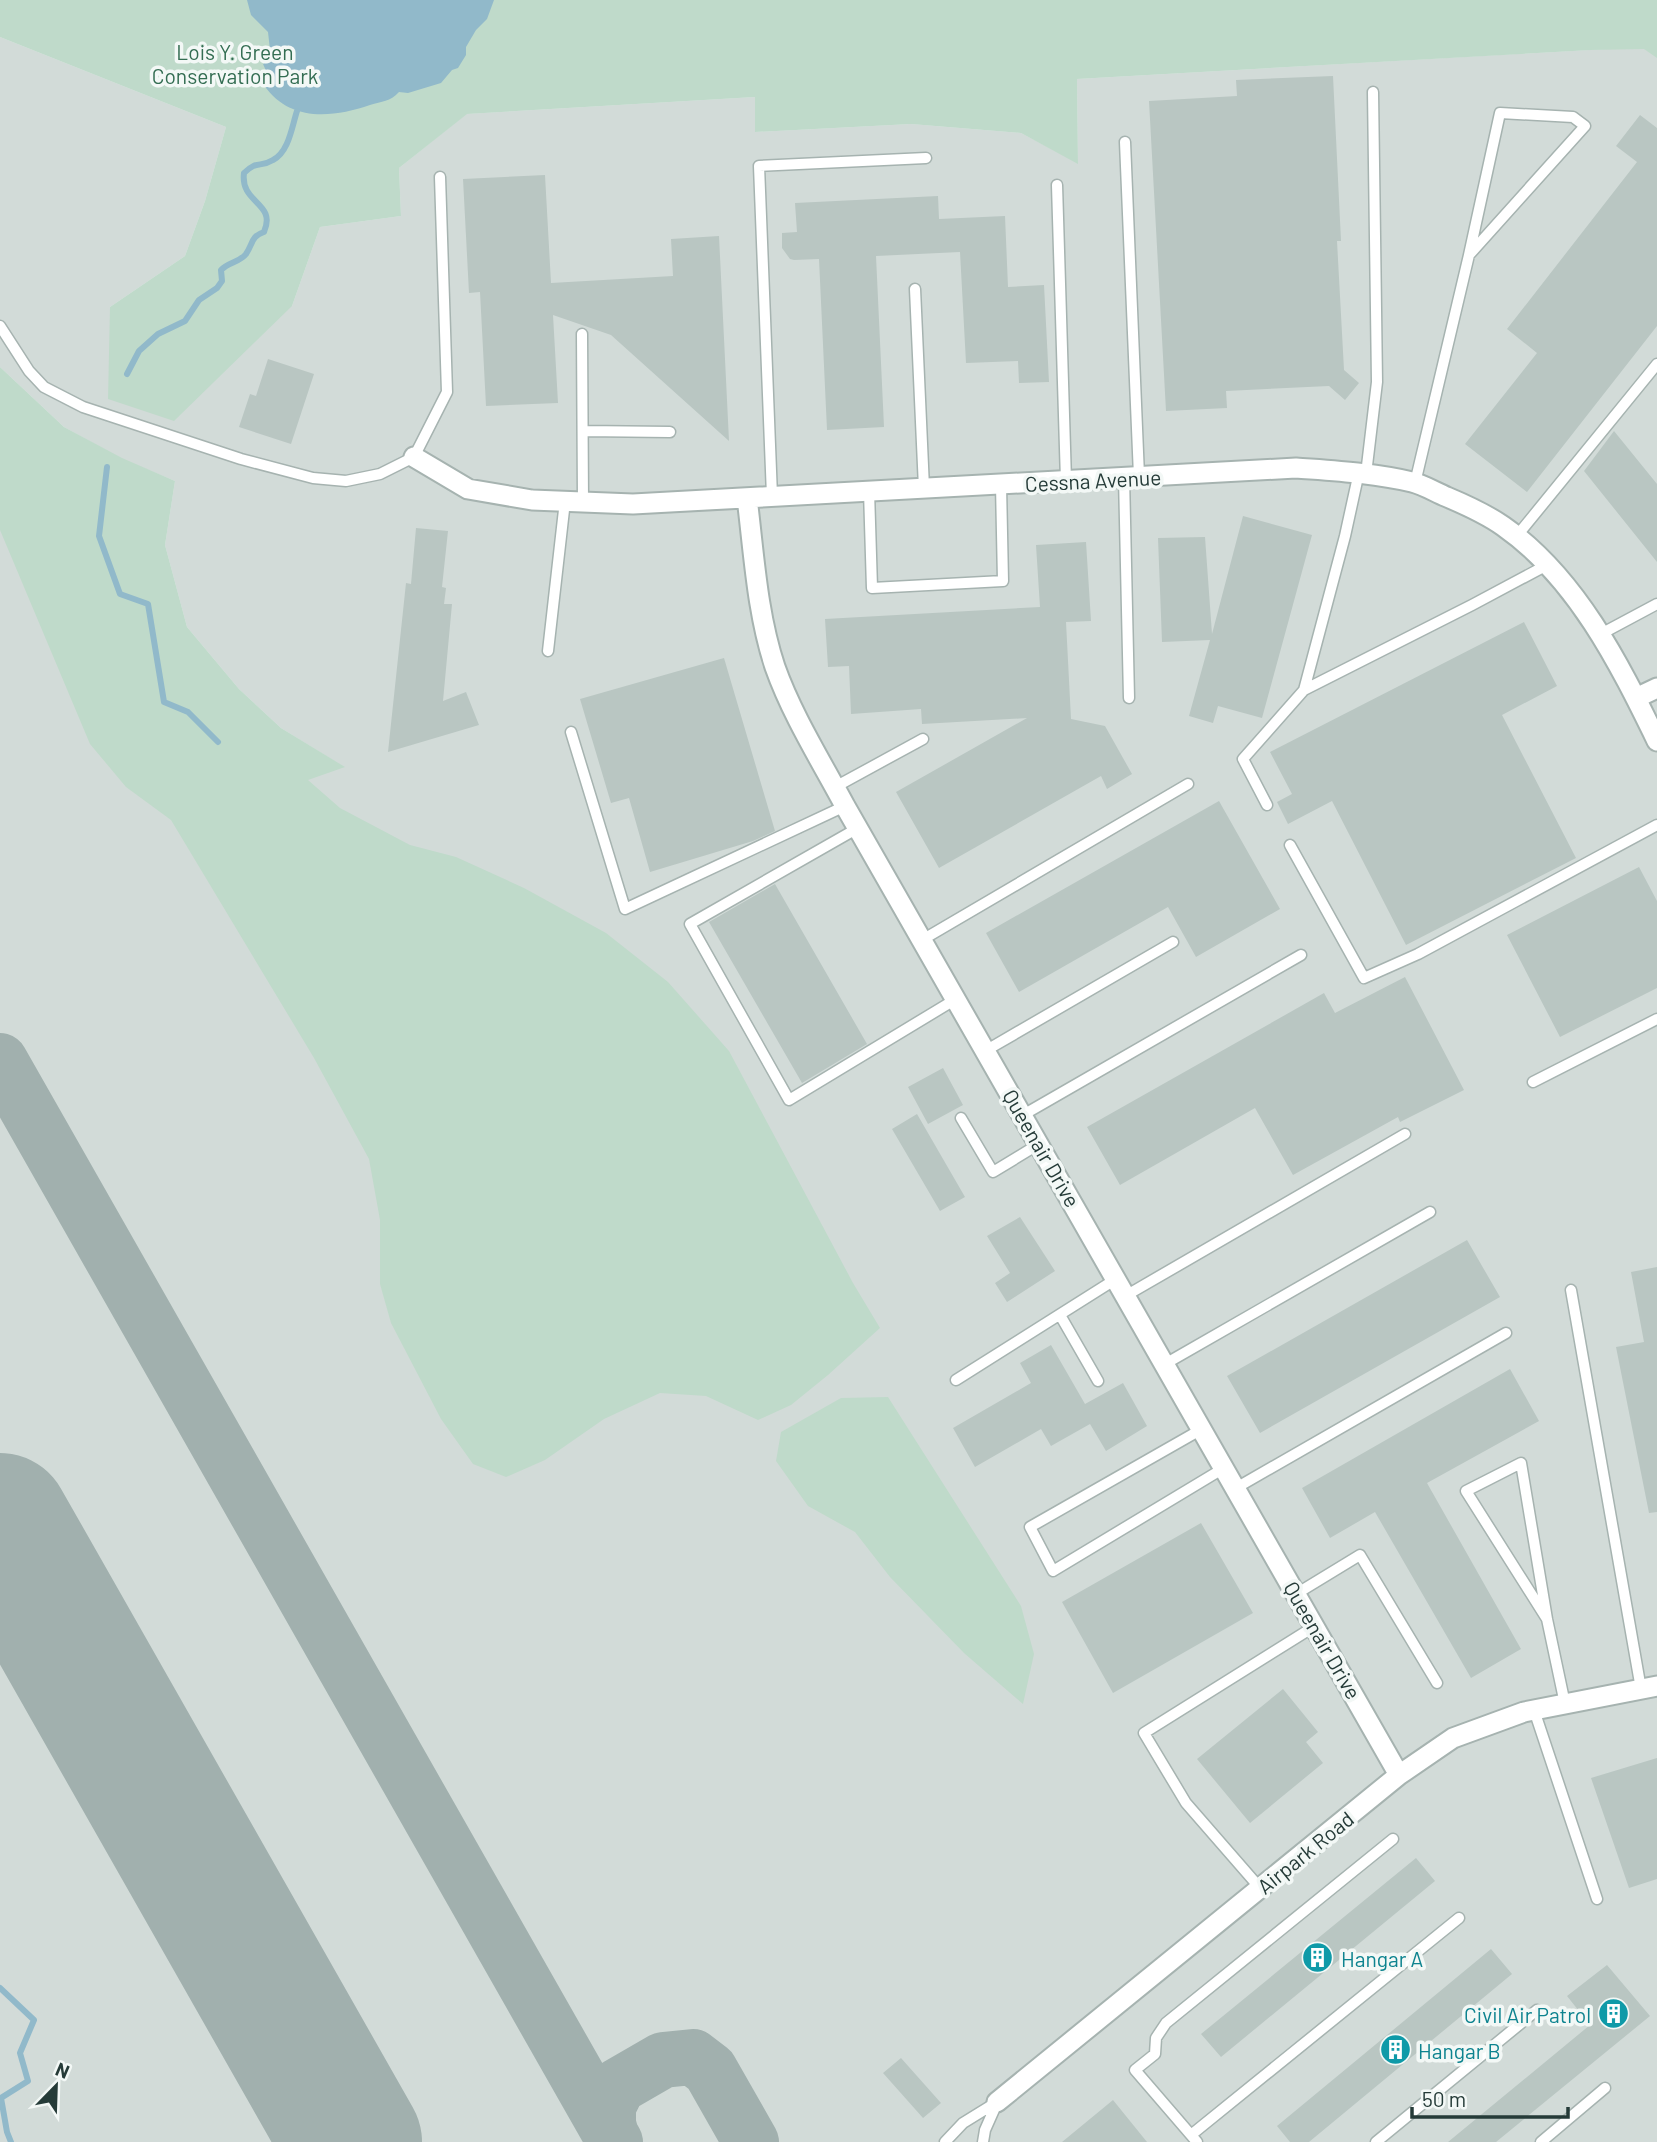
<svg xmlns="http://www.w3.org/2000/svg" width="1657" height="2142" font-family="Barlow,sans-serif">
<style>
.built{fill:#d2dbd8}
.green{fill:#bfdaca}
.water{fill:#91b9ca}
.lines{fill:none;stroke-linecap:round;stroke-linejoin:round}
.stream{stroke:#91b9ca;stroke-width:6}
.taxiway{stroke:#a1b0ae;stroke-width:56}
.runway{stroke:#a1b0ae;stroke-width:140}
.building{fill:#b9c6c2}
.lane-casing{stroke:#a6b3b0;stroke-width:13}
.street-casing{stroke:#a6b3b0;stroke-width:23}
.lane{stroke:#fff;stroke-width:10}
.street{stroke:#fff;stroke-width:19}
.labels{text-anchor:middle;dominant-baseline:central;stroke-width:7;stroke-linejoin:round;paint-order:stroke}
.park-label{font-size:21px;fill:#336d52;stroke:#f3f8f6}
.street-label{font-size:21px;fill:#253b38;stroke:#f3f8f6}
.culture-label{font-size:21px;fill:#0d838f;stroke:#f3f8f6;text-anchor:start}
</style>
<rect width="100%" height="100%" fill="#e3ebe9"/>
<path class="built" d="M0 37 226 127 205 201 185 256 110 307 292 306 320 227 401 216 399 168 466 114 755 97 756 132 911 124 1021 133 1078 163 1077 79 1642 47 1657 57V2142H0V379L135 653 344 767 281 728 239 689 187 627 165 545 175 481 122 459 64 427 0 367Z"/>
<path class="green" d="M0 0H1657V58L1644 49 1591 50 1077 79 1078 164 1021 133 911 124 755 132V97L467 114 399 168 401 216 320 227 292 306 174 421 108 399 110 307 185 256 205 201 226 127 0 37Z
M0 367 64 427 122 458 175 481 165 545 187 627 239 689 281 728 345 767 308 780 340 808 410 845 456 857 524 888 606 933 668 982 729 1051 853 1283 880 1328 828 1375 791 1405 758 1420 706 1396 660 1393 604 1419 545 1460 506 1477 473 1464 441 1419 391 1323 380 1284V1220L369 1159 314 1058 171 820 126 787 90 744 0 530Z
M888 1397 1021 1606 1034 1654 1023 1704 964 1653 890 1577 855 1532 808 1506 776 1461 781 1432 841 1398Z"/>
<path class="water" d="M247 0H494L487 19 476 30 466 47V55L458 68 452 70 441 83 408 93 399 92C390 102 382 101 370 105 332 118 289 122 264 85L267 73 263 64 271 59 268 32 251 15Z"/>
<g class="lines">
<path class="stream" d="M127 374 139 351 158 334 185 321 199 300 217 288 222 281 221 270C229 262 240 262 246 254 253 244 251 236 264 232 277 202 240 204 244 173 257 160 260 168 273 160 289 152 292 126 297 111
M107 467 99 536 120 594 148 604 164 702 188 712 218 742
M0 1988 34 2020 20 2053 28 2081 1 2098 7 2132 11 2142"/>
<path class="taxiway" d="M0 1061 615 2142
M284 2022 356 2142
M611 2135 608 2124V2106L618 2086 663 2060 693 2057 710 2070 751 2142"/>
<path class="runway" d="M0 1523 352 2142"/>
</g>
<path class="building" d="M1333 76 1341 241H1337L1344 370 1359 383 1345 400 1329 386 1226 391 1227 408 1166 411 1149 101 1237 96 1236 80Z
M1640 115 1657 128V326L1527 492 1465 444 1537 353 1507 329 1637 162 1616 146Z
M545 175 551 283 673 276 671 239 719 236 729 441 611 335 553 315 558 403 486 406 480 292 469 293 463 179Z
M938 196 939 219 1005 216 1008 287 1044 285 1049 382 1019 383 1018 361 966 363 960 252 876 256 884 427 827 430 819 259 794 260 790 259 782 248V233L797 232 795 203Z
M268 359 314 374 291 444 239 427 250 394 256 396Z
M1614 431 1657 484V562L1584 471Z
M1243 516 1312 535 1262 718 1218 706 1213 723 1189 716 1210 640 1162 642 1158 538 1205 537 1212 634Z
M416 528 448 531 442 587 446 588 444 604H452L443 701 466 692 479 725 388 752 406 583 411 584Z
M1086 542 1091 621 1066 622 1071 719 1105 726 1132 774 1107 789 1101 776 939 868 896 792 1027 718 922 724 921 709 851 714 849 666 828 667 825 619 1040 607 1036 545Z
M1524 622 1557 686 1502 715 1576 858 1406 945 1332 801 1288 824 1277 802 1292 794 1270 752Z
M724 658 775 831 753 841 650 872 629 798 611 803 580 699Z
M1219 801 1280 909 1196 957 1168 907 1019 992 986 933Z
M1639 867 1657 901V988L1560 1037 1507 935Z
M775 884 867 1044 802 1083 709 922Z
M1405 977 1464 1090 1400 1122 1398 1117 1293 1175 1255 1108 1120 1185 1087 1127 1324 993 1335 1013Z
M943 1068 963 1105 928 1124 908 1087Z
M917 1114 965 1197 940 1211 892 1129Z
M1020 1217 1055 1271 1007 1302 995 1283 1010 1273 987 1236Z
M1467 1240 1500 1297 1260 1433 1227 1376Z
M1657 1267V1512L1649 1513 1616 1347 1644 1342 1631 1272Z
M1051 1345 1085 1404 1123 1383 1147 1426 1106 1451 1090 1424 1051 1446 1041 1429 975 1467 953 1428 1031 1383 1020 1363Z
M1510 1369 1539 1421 1427 1483 1521 1649 1471 1678 1375 1512 1330 1538 1302 1488Z
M1201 1523 1253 1613 1113 1693 1062 1602Z
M1283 1689 1318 1732 1306 1742 1323 1763 1250 1823 1197 1759Z
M1657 1758V1879L1629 1888 1591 1778Z
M1416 1858 1435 1881 1221 2057 1201 2034Z
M1491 1949 1512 1974 1309 2142H1290L1277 2126Z
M1607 1965 1650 2016 1496 2142H1448L1590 2025 1567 1996Z
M901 2058 941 2103 923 2118 883 2073Z
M1113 2100 1147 2142H1062Z"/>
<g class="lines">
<defs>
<path id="lane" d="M1125 142 1139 476
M1057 185 1066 481
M915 289 924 488
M0 326 29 371 44 387 83 407 241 459 313 478 346 481 380 474 414 457 447 392 440 177
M582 334 583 502
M584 431 670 432
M1359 472 1345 536 1304 690 1472 605 1547 565
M1366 474 1377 382 1373 92
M1124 477 1129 698
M1415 483 1469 255 1500 113 1573 117 1585 126 1469 255
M869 491 872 588 1003 581 1001 485
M772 496 759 166 926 158
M1516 537 1657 364
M1599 635 1657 604
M548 651 565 501
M571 732 625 909 845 806
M835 787 923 739
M1267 805 1243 759 1304 690
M858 828 690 924 789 1100 956 999
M1290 845 1364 978 1418 954 1657 825
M922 940 1188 784
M985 1051 1173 942
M1533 1082 1657 1019
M1023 1115 1301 955
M961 1118 993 1172 1039 1144
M1571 1290 1641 1689
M1127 1295 1405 1134
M1060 1315 1098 1381
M1165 1364 1430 1212
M956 1380 1116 1279
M1202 1429 1030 1527 1053 1571 1224 1468
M1236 1488 1506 1333
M1296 1594 1360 1555 1437 1683
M1547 1619 1466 1491 1521 1463 1547 1619 1565 1704
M1534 1710 1597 1899
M1260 1888 1186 1803 1144 1733 1315 1626
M1191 2135 1459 1918
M945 2142 963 2123 997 2102
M983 2142 985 2130 997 2103
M1197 2142 1135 2070 1155 2054 1156 2038 1166 2023 1393 1839
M1376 2142 1537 2010
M1541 2142 1605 2088"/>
<path id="street" d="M414 457 468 489 532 500 633 504 1296 468C1335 471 1374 473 1412 482 1424 485 1435 492 1447 497 1466 505 1486 514 1503 526 1576 577 1619 663 1657 741
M747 498C754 554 757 613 775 667 792 715 821 761 845 806L1399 1775
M1636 698 1657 688
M997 2102 1399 1775 1453 1738 1524 1712 1657 1686"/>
</defs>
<use href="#lane" class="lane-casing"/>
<use href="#street" class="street-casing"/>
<use href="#lane" class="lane"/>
<use href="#street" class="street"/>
</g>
<defs>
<symbol id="building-disc" viewBox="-11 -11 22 22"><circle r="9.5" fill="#0f9aa8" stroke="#f3f8f6"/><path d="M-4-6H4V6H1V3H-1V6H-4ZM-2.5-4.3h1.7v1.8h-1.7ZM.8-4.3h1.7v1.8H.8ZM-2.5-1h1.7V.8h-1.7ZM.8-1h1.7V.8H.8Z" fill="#fff"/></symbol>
</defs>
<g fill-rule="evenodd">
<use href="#building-disc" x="1300" y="1940" width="35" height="35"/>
<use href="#building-disc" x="1596" y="1996" width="35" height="35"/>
<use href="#building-disc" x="1378" y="2032" width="35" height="35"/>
</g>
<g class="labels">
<g class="park-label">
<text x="235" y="51">Lois Y. Green<tspan x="235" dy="24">Conservation Park</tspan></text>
</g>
<g class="street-label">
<text transform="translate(1093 480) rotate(-3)">Cessna Avenue</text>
<text transform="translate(1042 1148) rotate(60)">Queenair Drive</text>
<text transform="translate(1323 1640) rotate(60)">Queenair Drive</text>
<text transform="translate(1305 1852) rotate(-39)">Airpark Road</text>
</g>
<g class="culture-label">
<text x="1341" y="1958">Hangar A</text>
<text x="1591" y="2014" text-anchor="end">Civil Air Patrol</text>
<text x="1418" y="2050">Hangar B</text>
</g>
</g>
<g transform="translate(56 2086) rotate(23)" stroke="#f3f8f6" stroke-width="5" paint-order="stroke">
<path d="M0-5L12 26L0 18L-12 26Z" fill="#253b38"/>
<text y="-10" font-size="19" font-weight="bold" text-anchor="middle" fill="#253b38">N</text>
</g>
<path d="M1412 2107v10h156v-10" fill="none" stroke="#253b38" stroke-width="3.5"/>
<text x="1422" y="2107" font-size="21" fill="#253b38" stroke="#f3f8f6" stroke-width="5" paint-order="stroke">50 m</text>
</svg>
